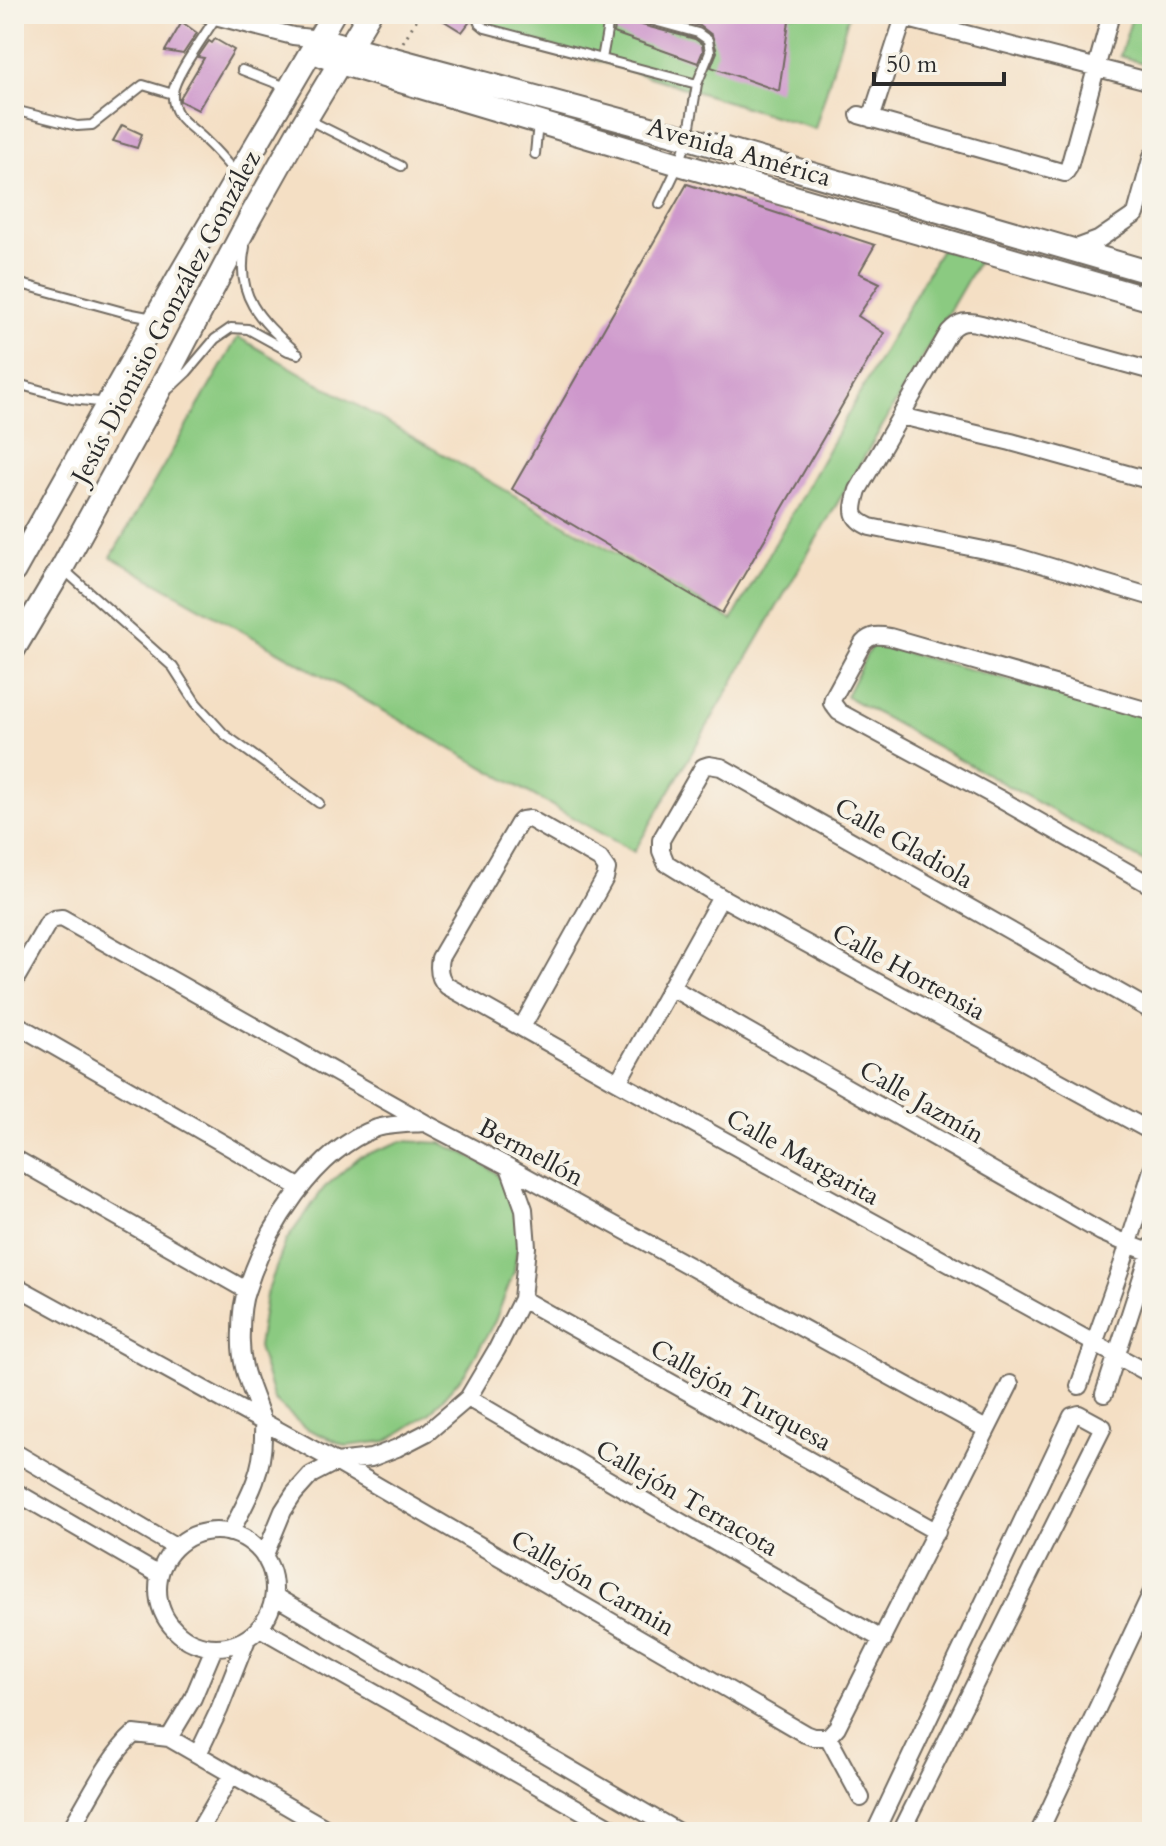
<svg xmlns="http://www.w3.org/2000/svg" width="1166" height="1846" font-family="Cardo,serif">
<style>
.green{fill:#8bca81;stroke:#5b7a56;stroke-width:2}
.building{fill:#ce98cc}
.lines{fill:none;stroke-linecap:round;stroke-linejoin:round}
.service-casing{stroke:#716a61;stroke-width:12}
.minor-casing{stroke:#716a61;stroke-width:20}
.secondary-casing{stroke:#716a61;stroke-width:26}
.path{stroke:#716a61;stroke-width:3;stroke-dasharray:2 6;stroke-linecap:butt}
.service{stroke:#fff;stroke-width:8}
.minor{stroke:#fff;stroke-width:16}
.secondary{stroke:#fff;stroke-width:22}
.labels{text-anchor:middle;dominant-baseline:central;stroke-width:8;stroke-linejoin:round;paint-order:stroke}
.street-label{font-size:26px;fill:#2b2b2b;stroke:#f7f3e8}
</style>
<rect width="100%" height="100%" fill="#f7f3e8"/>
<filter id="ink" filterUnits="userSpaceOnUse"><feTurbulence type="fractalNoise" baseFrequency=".0125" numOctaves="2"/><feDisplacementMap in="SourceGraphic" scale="16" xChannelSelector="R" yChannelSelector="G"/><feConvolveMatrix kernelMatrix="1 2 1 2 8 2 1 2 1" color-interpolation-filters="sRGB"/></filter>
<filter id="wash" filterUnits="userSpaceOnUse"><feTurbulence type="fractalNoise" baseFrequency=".006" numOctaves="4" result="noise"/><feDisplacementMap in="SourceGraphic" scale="32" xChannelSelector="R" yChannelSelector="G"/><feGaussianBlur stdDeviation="1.8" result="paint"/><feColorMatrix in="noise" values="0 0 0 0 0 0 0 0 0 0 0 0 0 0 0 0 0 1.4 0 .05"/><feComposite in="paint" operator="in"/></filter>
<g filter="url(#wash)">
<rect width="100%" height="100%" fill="#f4dfc4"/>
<path class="green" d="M449 14H849L815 129Z
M1133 14H1152V66L1120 56Z
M941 249 979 260 634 852 111 557 238 337 732 620Z
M872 644 1152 717V866L846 696Z
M402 1141 441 1143 466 1154 495 1172 514 1201 519 1238 514 1272 495 1321 466 1372 430 1413 387 1441 346 1446 305 1428 274 1400 258 1347 266 1295 286 1241 324 1188 359 1157Z"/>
<g id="blocks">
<path class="building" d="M433 14H469L471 20 462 32Z
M617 14H622L624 18 627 21 695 39 702 44 703 51 698 63 614 33Z
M655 14H790L779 91 711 67 717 52 712 35 700 26Z
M182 22 197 33 183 54 165 51Z
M215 39 234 50 198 110 180 101V98L204 58 198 57 209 41 212 43Z
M122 125 142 134 137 148 113 141Z
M687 184 875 245 859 273 880 283 858 316 884 333 722 613 512 489Z"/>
</g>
</g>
<g filter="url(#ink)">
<use href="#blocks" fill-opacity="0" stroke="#716a61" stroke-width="2"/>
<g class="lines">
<defs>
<path id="service" d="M476 14 479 23 485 28 697 84 688 138 679 164 660 204
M629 14 698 33 708 40 710 52 697 84
M216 17C206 34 174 76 173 93 171 119 194 127 207 142 218 152 227 164 237 174
M602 59 610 14
M242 70 286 87
M14 110 77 126 92 125 143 85 173 94
M307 119 401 166
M535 154 538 123
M245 247C235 296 260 320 294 350
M14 282 127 313 153 318
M14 383 72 399 107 403
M170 388 187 372 215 339 231 328 248 329 288 351 298 354
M62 568 173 667 196 703 224 734 319 803"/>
<path id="minor" d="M207 14 293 36 320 39
M904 18 1152 82
M859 115 1065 173 1069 167 1111 14
M871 119 905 14
M1071 250 1098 240 1136 214 1152 156
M1152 371 981 324C967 320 959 321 949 332L858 490C853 509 849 518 870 527L1014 556 1152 597
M901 416 1011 442 1152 481
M1152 712 890 637C879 635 871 634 863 643L833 698 832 703 839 712 998 798 1152 886
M14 982 48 923 54 919 62 918 425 1123 509 1167 986 1429
M672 988 1101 1232 1128 1244 1152 1253
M1152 1011 721 767 709 765 703 767 661 840V851L666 863 721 897 1152 1132
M14 1023 299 1187
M522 1027 605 878 607 869 600 859 530 819 522 820 519 823 440 958C438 968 439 979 447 986L618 1082 1152 1375
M618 1082 721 897
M14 1158 246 1290
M14 1285 336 1462 805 1734 813 1737H828
M522 1299 937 1532
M1079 1386 1122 1265 1152 1170
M1104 1394 1152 1246
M468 1398 883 1640
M14 1452 175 1547
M14 1491 159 1575
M158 1589a58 58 0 1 1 116 0a58 58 0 1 1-116 0Z
M230 1533C247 1500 263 1475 263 1437 263 1430 264 1424 262 1419 251 1386 239 1368 241 1331 241 1317 242 1302 247 1289 266 1229 315 1150 377 1128 391 1124 410 1124 425 1123
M264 1557 283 1511 294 1494 311 1475 336 1462 371 1458 397 1448 428 1432 468 1398 497 1349 522 1299 527 1247 524 1209 509 1167
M274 1596 678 1832
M260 1628 619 1832
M828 1737 837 1727 1010 1384
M828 1737 861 1798
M169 1738 193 1698 214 1648
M198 1754 219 1710 247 1639
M69 1832C87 1802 109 1756 134 1734L169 1738 332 1832
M198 1832 232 1774
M875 1832 1072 1416 1079 1414 1103 1427 901 1832
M1039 1832 1152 1592"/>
<path id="secondary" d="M320 39 688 138 1152 273
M312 51 340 63 679 164 1152 300
M14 571 178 278 333 14
M14 649 62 568 156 397 251 216 297 134 369 14"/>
</defs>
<use href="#service" class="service-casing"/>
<use href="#minor" class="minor-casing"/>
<use href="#secondary" class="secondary-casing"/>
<path class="path" d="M403 42 420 14"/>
<use href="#service" class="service"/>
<use href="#minor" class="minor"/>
<use href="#secondary" class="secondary"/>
</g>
</g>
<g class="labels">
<g class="street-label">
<text transform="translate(739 152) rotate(16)">Avenida América</text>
<text transform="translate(166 317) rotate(-62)">Jesús Dionisio González González</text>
<text transform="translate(904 843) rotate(30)">Calle Gladiola</text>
<text transform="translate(909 972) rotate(29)">Calle Hortensia</text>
<text transform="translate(922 1102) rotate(30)">Calle Jazmín</text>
<text transform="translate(531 1152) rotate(28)">Bermellón</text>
<text transform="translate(803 1157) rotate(29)">Calle Margarita</text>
<text transform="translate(741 1395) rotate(29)">Callejón Turquesa</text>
<text transform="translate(687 1498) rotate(30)">Callejón Terracota</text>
<text transform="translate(593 1583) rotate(30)">Callejón Carmin</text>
</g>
</g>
<rect width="1166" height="1846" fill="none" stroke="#f7f3e8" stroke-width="48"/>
<path d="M874 72v12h130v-12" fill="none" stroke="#2b2b2b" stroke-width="4"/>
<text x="886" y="72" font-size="24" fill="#2b2b2b" stroke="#f7f3e8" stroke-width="6" paint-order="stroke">50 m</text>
</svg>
